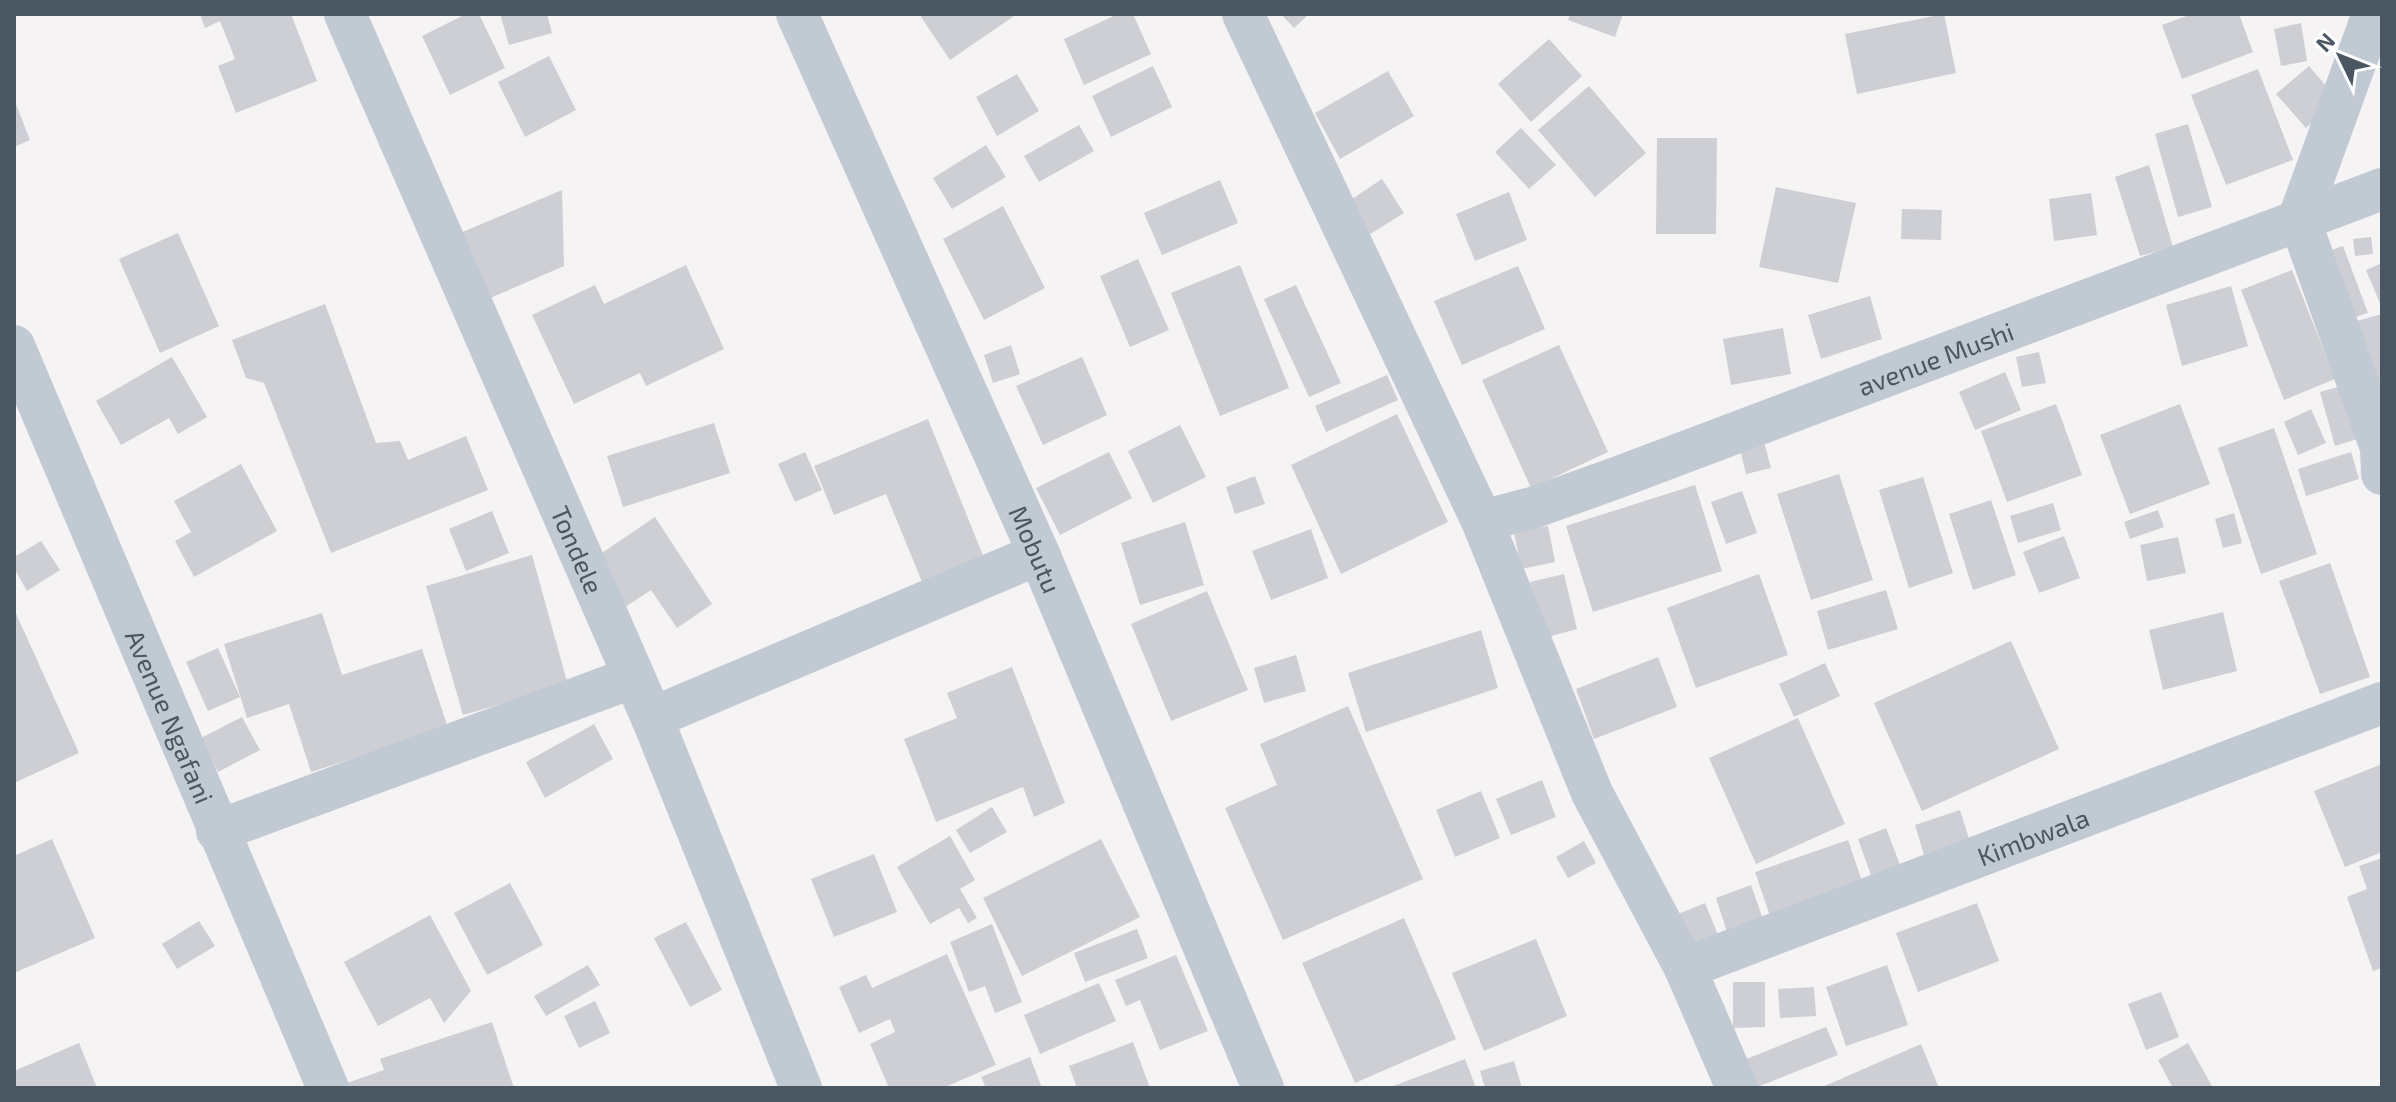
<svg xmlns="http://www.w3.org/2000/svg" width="2396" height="1102" font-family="'Exo 2',sans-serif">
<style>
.building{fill:#cdcfd5}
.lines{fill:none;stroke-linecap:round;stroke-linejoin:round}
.street{stroke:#c1cad2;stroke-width:42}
.labels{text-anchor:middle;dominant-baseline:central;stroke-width:6;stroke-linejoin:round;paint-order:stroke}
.street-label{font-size:26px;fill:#4a5661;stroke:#fff}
</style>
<rect width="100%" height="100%" fill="#f5f3f3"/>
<path class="building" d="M200 14H291L317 81 236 113 218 66 235 59 220 21 205 28Z
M466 14H479L505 68 450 95 422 36Z
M500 14H547L552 33 509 45Z
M919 14H1017L950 60Z
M1118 14H1133L1151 54 1084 85 1064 39Z
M1281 14H1309L1294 28Z
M1570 14H1623L1615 37 1568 20Z
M1944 14 1956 73 1857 94 1845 34Z
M2192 14H2239L2253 52 2182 79 2162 25Z
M2301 23 2307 61 2281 66 2274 29Z
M1549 39 1582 76 1531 122 1498 84Z
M549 56 576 110 525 137 498 82Z
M1153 66 1172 107 1111 137 1092 96Z
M2309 66 2338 100 2306 128 2276 94Z
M2258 69 2293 160 2226 185 2191 95Z
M1388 71 1414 116 1340 159 1315 113Z
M1017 74 1039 111 997 136 976 97Z
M1589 86 1646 153 1595 197 1538 130Z
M14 99 30 140 14 147Z
M2188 124 2212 207 2178 217 2155 134Z
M1079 125 1094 151 1039 182 1024 156Z
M1521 128 1556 165 1529 189 1495 152Z
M1657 138H1717L1716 234H1656Z
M986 145 1006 177 952 209 933 178Z
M2149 165 2173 247 2140 256 2115 177Z
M1382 179 1404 213 1370 234 1349 201Z
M1220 180 1238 223 1162 255 1144 213Z
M1776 187 1856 203 1838 283 1759 267Z
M562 190 564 266 481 302 453 236Z
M1509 192 1527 240 1475 261 1456 214Z
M2091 193 2097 235 2054 241 2049 199Z
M1003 206 1045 288 984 320 943 239Z
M1902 209 1942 210 1941 240 1901 239Z
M178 233 219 326 160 353 119 259Z
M2371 237 2373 254 2355 256 2353 239Z
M2343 246 2368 313 2343 321 2318 255Z
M1138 259 1169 330 1130 347 1100 276Z
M2382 263V308L2366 270Z
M686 265 724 349 646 386 640 373 574 404 532 315 595 285 604 304Z
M1240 265 1289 388 1220 416 1171 293Z
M1518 266 1545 329 1462 365 1434 301Z
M2292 270 2335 379 2284 400 2241 290Z
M1296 285 1341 383 1309 397 1264 299Z
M2231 286 2248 346 2182 366 2166 305Z
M1870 296 1882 339 1821 359 1808 315Z
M325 304 376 443 400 441 408 460 466 436 488 490 331 553 264 383 246 378 232 340Z
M2382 314V403L2346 324Z
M1783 328 1791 374 1731 385 1723 339Z
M1011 345 1020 374 993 383 984 355Z
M1559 345 1608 452 1531 488 1482 380Z
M2039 352 2046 383 2022 387 2016 357Z
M172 357 207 417 178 434 169 418 121 445 96 401Z
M1082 357 1107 415 1043 445 1016 386Z
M2005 372 2021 410 1975 430 1959 392Z
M1387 375 1398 400 1326 432 1315 406Z
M2356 382 2370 435 2335 446 2320 392Z
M2056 404 2082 475 2007 502 1981 431Z
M2180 404 2210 484 2130 514 2100 435Z
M2311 409 2326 443 2298 455 2284 422Z
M1397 414 1448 522 1341 574 1291 465Z
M928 419 988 568 927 594 886 494 834 515 814 466Z
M714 423 730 473 623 507 607 456Z
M1180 425 1206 477 1153 503 1128 451Z
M2274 428 2317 554 2261 574 2218 448Z
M1764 442 1771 468 1746 474 1740 449Z
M805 452 822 490 795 502 778 464Z
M1109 452 1132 498 1060 535 1036 488Z
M2351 452 2359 479 2306 496 2298 469Z
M241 464 277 531 194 577 175 541 191 532 174 501Z
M1839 474 1873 580 1811 600 1777 494Z
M1255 476 1265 504 1235 514 1226 487Z
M1923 477 1953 573 1909 588 1879 490Z
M1695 485 1722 571 1593 612 1566 526Z
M1742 491 1757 533 1726 544 1711 502Z
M1991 500 2016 575 1973 590 1949 514Z
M2053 503 2061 530 2018 543 2010 516Z
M2158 510 2164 527 2130 539 2124 522Z
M492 511 509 553 466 571 449 529Z
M2234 513 2242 543 2223 548 2215 519Z
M655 517 712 604 677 628 651 590 622 609 590 561Z
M1185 522 1204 585 1140 605 1121 543Z
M1548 526 1555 562 1521 569 1514 532Z
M1311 529 1328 578 1271 600 1252 551Z
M2064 536 2080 578 2039 593 2023 552Z
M2178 537 2186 573 2147 581 2140 545Z
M41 541 60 570 27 591 14 568V557Z
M532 555 568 685 463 715 426 586Z
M2330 563 2370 677 2320 694 2279 581Z
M1564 574 1577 629 1544 638 1530 582Z
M1759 574 1788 655 1696 688 1667 608Z
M1886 590 1898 629 1828 650 1817 611Z
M1207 591 1248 690 1171 721 1131 624Z
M14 609 79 753 14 783Z
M2223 612 2237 671 2163 690 2149 630Z
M322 613 342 675 422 649 448 728 311 772 289 704 247 718 224 644Z
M1481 630 1498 688 1366 732 1348 673Z
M2011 641 2059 749 1922 811 1874 703Z
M218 648 240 697 208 711 186 662Z
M1296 655 1306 691 1264 703 1254 668Z
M1658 657 1677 707 1594 739 1576 689Z
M1825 663 1840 696 1794 717 1779 684Z
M1012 667 1065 803 1034 817 1023 787 936 822 904 739 957 718 947 693Z
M1348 706 1423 879 1283 940 1225 808 1277 785 1260 744Z
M242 717 260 750 218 772 201 738Z
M1798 718 1845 824 1756 864 1709 758Z
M594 724 613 759 545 798 526 762Z
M2382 764V852L2345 867 2314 791Z
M1542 780 1556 817 1511 835 1496 799Z
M1481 791 1500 838 1455 857 1436 810Z
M992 807 1007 832 970 853 956 830Z
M1960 810 1969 839 1924 855 1915 825Z
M1886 828 1902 870 1873 881 1858 839Z
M950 836 975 880 960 889 977 918 968 923 959 908 930 924 897 867Z
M52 839 95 938 14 973V856Z
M1101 839 1140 917 1022 976 983 898Z
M1848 840 1864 887 1771 919 1755 872Z
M1584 841 1596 863 1568 878 1556 857Z
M874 854 897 912 834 937 811 879Z
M2382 858V968L2373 971 2347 897 2367 889 2359 866Z
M510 883 543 945 487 975 454 913Z
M1751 885 1764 922 1728 935 1716 898Z
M1705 903 1721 942 1691 954 1676 915Z
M1977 903 1999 961 1918 992 1896 933Z
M430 915 471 991 444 1023 430 998 378 1026 344 962Z
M1404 918 1456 1039 1355 1083 1302 963Z
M199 921 215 946 177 969 162 944Z
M686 922 722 990 690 1007 654 938Z
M992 924 1022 1002 995 1013 985 986 969 992 950 942Z
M1137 929 1148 958 1085 982 1074 953Z
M1536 939 1567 1016 1484 1051 1452 973Z
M947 954 996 1065 943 1088H889L870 1044 895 1032 890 1019 859 1033 839 987 866 975 872 988Z
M1176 955 1208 1031 1160 1050 1140 1000 1126 1006 1115 980Z
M588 965 600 985 546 1016 534 996Z
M1887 965 1908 1025 1846 1046 1826 987Z
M1733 982H1765V1027L1733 1028Z
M1099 983 1116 1021 1040 1054 1024 1015Z
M1814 987 1816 1016 1780 1018 1778 989Z
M2161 992 2179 1037 2146 1050 2128 1004Z
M595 1001 610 1033 579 1048 564 1016Z
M492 1022 514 1088H349L347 1083 384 1070 380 1059Z
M1826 1027 1838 1055 1755 1088 1744 1060Z
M1133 1042 1150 1088H1077L1069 1066Z
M79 1043 97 1088H14V1071Z
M2188 1043 2213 1088H2173L2158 1060Z
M1921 1044 1939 1088H1820Z
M1030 1057 1042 1088H986L981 1077Z
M1465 1059 1476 1088H1388Z
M1514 1061 1522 1088H1485L1480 1071Z"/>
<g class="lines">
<g class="street">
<path id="s1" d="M345 14 652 718 801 1088"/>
<path id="s2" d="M797 14 1039 554 1263 1088"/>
<path d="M1243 14 1482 521 1592 793 1685 968 1737 1088"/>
<path d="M2373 14 2299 218 2381 448 2382 474"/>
<path id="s3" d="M14 346 328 1088"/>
<path id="s4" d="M1482 521 1532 508 1616 478 2382 189"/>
<path d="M652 718 1039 554"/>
<path d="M217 831 634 677"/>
<path id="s5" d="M1685 968 2382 703"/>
</g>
</g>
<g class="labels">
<g class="street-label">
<text stroke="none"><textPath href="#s4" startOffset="482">avenue Mushi</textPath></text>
<text stroke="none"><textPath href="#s1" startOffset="584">Tondele</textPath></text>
<text stroke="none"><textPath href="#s2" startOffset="586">Mobutu</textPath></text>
<text stroke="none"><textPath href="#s3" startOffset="402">Avenue Ngafani</textPath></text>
<text stroke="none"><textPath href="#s5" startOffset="372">Kimbwala</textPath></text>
</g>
</g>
<rect width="2396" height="1102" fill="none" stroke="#4a5661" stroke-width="32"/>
<g transform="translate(2340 56) rotate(313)" stroke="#ffffff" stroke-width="6" paint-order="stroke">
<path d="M0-6L14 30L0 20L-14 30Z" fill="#4a5661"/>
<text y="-12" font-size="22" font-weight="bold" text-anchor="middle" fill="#4a5661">N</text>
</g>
</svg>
